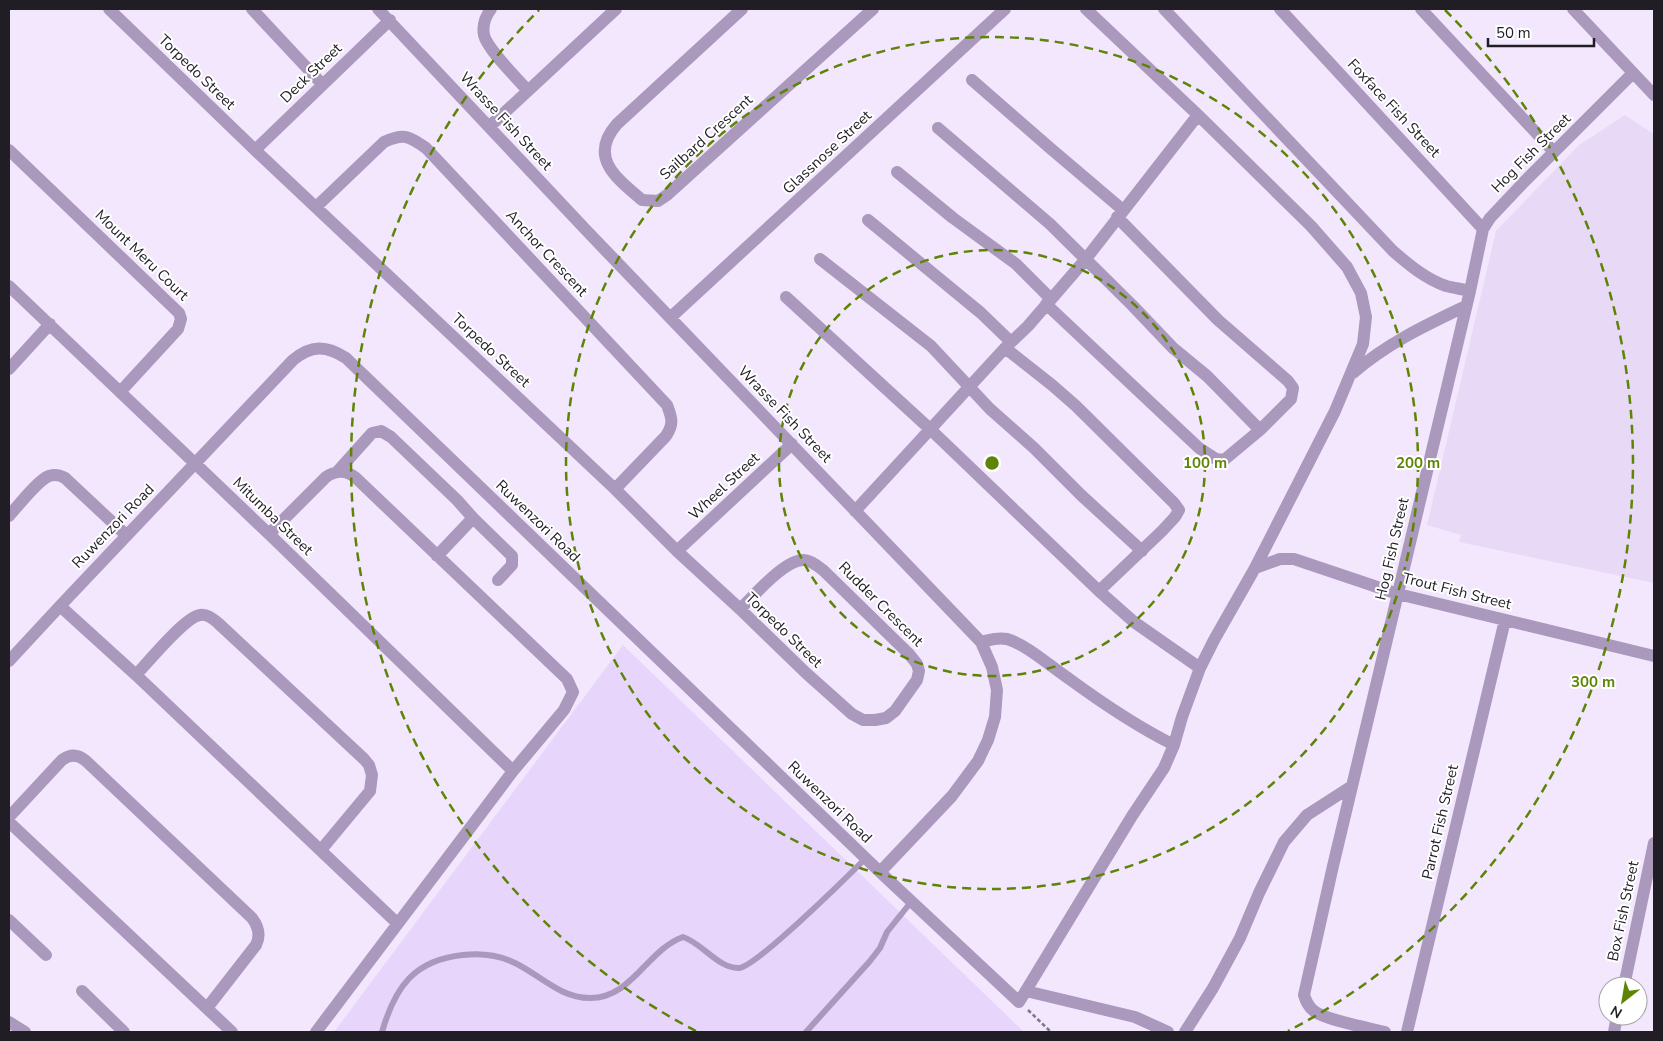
<svg xmlns="http://www.w3.org/2000/svg" width="1663" height="1041" font-family="'Nunito Sans',sans-serif">
<style>
.built{fill:#e8daf7}
.green{fill:#e7d5fb}
.lines{fill:none;stroke-linecap:round;stroke-linejoin:round}
.path{stroke:#807987;stroke-width:2.5;stroke-dasharray:4 2.5;stroke-linecap:butt}
.lane{stroke:#aa98bd;stroke-width:6}
.street{stroke:#aa98bd;stroke-width:12}
.ring{fill:none;stroke:#5d8405;stroke-width:2.5;stroke-dasharray:9 6}
.labels{text-anchor:middle;dominant-baseline:central;stroke-width:4;stroke-linejoin:round;paint-order:stroke}
.street-label{font-size:15px;fill:#211d25;stroke:#fff}
.centre{fill:#5d8405;stroke:#fff;stroke-width:2.5}
.ring-label{font-size:15px;text-anchor:middle;font-weight:bold;fill:#5d8405;stroke:#fff;stroke-width:4;stroke-linejoin:round;paint-order:stroke}
</style>
<rect width="100%" height="100%" fill="#f2e7fd"/>
<path class="built" d="M1625 115 1654 134V583L1459 542 1461 535 1427 525 1496 231 1579 145Z"/>
<path class="green" d="M623 645 1024 1032H334Z"/>
<g class="lines">
<path class="path" d="M1028 1010 1051 1032"/>
<path class="lane" d="M382 1032C395 987 414 960 463 955 481 953 499 955 515 963 540 975 560 998 590 998 632 998 647 950 683 937 702 943 719 969 739 968 756 967 848 876 866 858
M806 1032 870 961 880 948 887 932 911 902"/>
<path class="street" d="M109 9 255 150 615 489 677 551 740 609 806 673 852 714 863 720H875L886 718 895 711 917 680 919 671 917 664 909 654 824 571C819 567 811 560 804 560 785 559 754 596 740 609
M252 9 322 84
M378 9 586 230 981 642 992 667 997 690 995 717 988 740 978 761 952 796 880 872
M491 9C485 17 482 25 484 35 487 49 517 78 528 91
M742 9 617 124C588 157 616 178 642 200L658 201 667 195 873 9
M1164 9 1393 251C1409 265 1426 279 1446 286 1454 288 1462 289 1470 291
M1280 9 1483 229
M1421 9 1554 152
M1573 9 1654 95
M972 80 1050 148 1123 210
M489 127 616 9
M938 128 1050 224 1132 305 1173 348 1207 376 1260 430
M9 150 179 313 181 319 178 329 120 392
M255 150 390 20
M897 172 953 218 1016 264 1051 299
M316 207 384 142C404 133 409 136 426 148L667 405C672 418 674 424 666 436L615 489
M868 220 981 313 1011 342
M820 259 931 346 990 409 1034 448 1081 495 1142 551
M9 286 269 534 513 771
M786 297 930 429 1099 591 1134 622 1200 668
M1046 304 1199 448 1216 459 1224 460 1260 430 1291 399 1293 388 1288 381 1218 320 1117 217
M670 318 1005 9
M1005 348 1052 385 1076 406 1174 503 1179 510 1175 517 1162 531 1099 591
M9 369 50 324
M1353 373C1386 344 1426 325 1466 306
M337 472 372 433 381 431 391 437 457 500 473 518
M855 511 1005 348 1028 326 1085 260 1198 115
M9 516C18 506 38 480 49 476 55 474 60 475 65 478L126 535
M269 534 326 477C337 470 346 470 356 478L567 679 573 692 564 710 513 771 316 1032
M677 551 792 444
M437 556 473 518 512 556V565L498 580
M1255 568 1280 559H1294L1398 594 1654 656
M60 606 136 675 397 923
M981 642C990 640 997 637 1007 639 1027 645 1050 666 1068 678 1102 703 1136 726 1174 745
M9 661 60 606 293 360C311 345 326 345 346 358L880 872 1019 1002 1132 816 1164 768 1174 745 1182 717 1200 668 1214 640 1255 568 1335 411 1363 344 1366 317 1361 293 1347 267 1311 226 1198 115 1086 9
M136 675C148 662 185 617 200 615 207 614 212 618 218 623L364 759 369 765 372 775 370 791 321 850
M9 817 62 760C70 754 78 754 86 761L252 918C258 926 261 935 256 945L207 1008
M9 822 232 1032
M9 920 46 955
M1624 986 1654 843
M82 991 124 1032
M1026 991 1135 1017 1168 1032
M9 1022 25 1032
M1185 1032 1213 988 1240 938 1259 893 1284 842 1307 815 1352 786
M1385 1032C1370 1028 1325 1020 1314 1011 1308 1007 1306 1001 1304 995L1333 866 1470 291 1483 229 1490 218 1524 182 1632 74
M1407 1032 1505 620
M1614 1032 1617 1016"/>
</g>
<g class="ring">
<circle cx="992" cy="463" r="213"/>
<circle cx="992" cy="463" r="426"/>
<path d="M696 1031A640 640 0 0 1 539 10M1445 10A640 640 0 0 1 1288 1031"/>
</g>
<g class="labels">
<g class="street-label">
<text transform="translate(197 72) rotate(44)">Torpedo Street</text>
<text transform="translate(311 73) rotate(-44)">Deck Street</text>
<text transform="translate(1394 108) rotate(47)">Foxface Fish Street</text>
<text transform="translate(506 121) rotate(47)">Wrasse Fish Street</text>
<text transform="translate(706 137) rotate(-42)">Sailbard Crescent</text>
<text transform="translate(827 152) rotate(-43)">Glassnose Street</text>
<text transform="translate(1531 153) rotate(-45)">Hog Fish Street</text>
<text transform="translate(547 253) rotate(47)">Anchor Crescent</text>
<text transform="translate(142 255) rotate(44)">Mount Meru Court</text>
<text transform="translate(491 350) rotate(43)">Torpedo Street</text>
<text transform="translate(785 414) rotate(46)">Wrasse Fish Street</text>
<text transform="translate(724 486) rotate(-43)">Wheel Street</text>
<text transform="translate(273 516) rotate(44)">Mitumba Street</text>
<text transform="translate(538 521) rotate(44)">Ruwenzori Road</text>
<text transform="translate(113 526) rotate(-46)">Ruwenzori Road</text>
<text transform="translate(1392 549) rotate(-77)">Hog Fish Street</text>
<text transform="translate(1457 591) rotate(14)">Trout Fish Street</text>
<text transform="translate(881 604) rotate(45)">Rudder Crescent</text>
<text transform="translate(784 630) rotate(44)">Torpedo Street</text>
<text transform="translate(830 802) rotate(44)">Ruwenzori Road</text>
<text transform="translate(1440 822) rotate(-77)">Parrot Fish Street</text>
<text transform="translate(1623 911) rotate(-78)">Box Fish Street</text>
</g>
</g>
<circle cx="992" cy="463" r="8" class="centre"/>
<g class="ring-label">
<text x="1205" y="468">100 m</text>
<text x="1418" y="468">200 m</text>
<text x="1593" y="687">300 m</text>
</g>
<rect width="1663" height="1041" fill="none" stroke="#211d25" stroke-width="20"/>
<g transform="translate(1623 1001) rotate(211)"><circle r="24" fill="#ffffff" stroke="#a6a5a8"/>
<path d="M0-4L9 19L0 12L-9 19Z" fill="#5d8405"/>
<text y="-8" font-size="14" font-weight="bold" text-anchor="middle" fill="#211d25">N</text>
</g>
<path d="M1488 38v8h106v-8" fill="none" stroke="#211d25" stroke-width="2.5"/>
<text x="1496" y="38" font-size="15" fill="#211d25" stroke="#ffffff" stroke-width="4" paint-order="stroke">50 m</text>
</svg>
